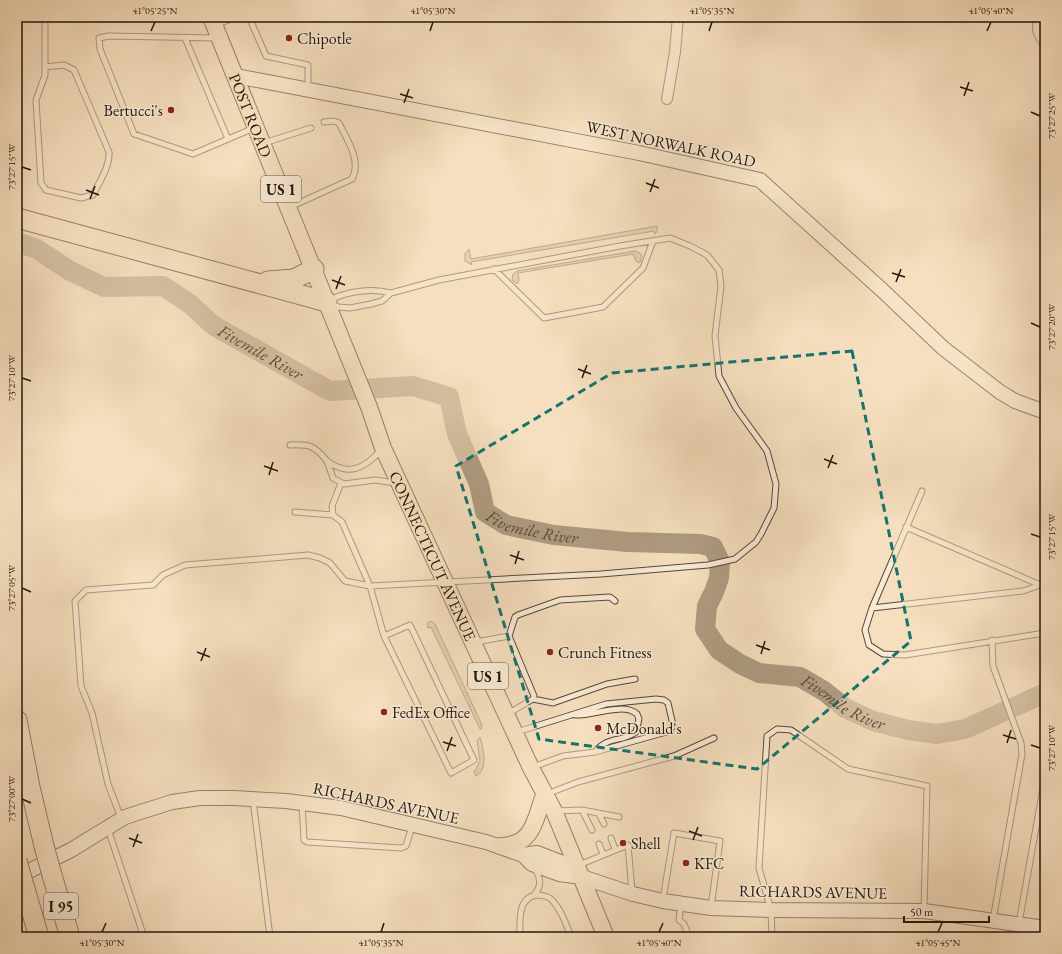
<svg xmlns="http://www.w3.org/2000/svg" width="1062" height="954" font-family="'EB Garamond',serif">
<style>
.green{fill:#d2bda0;stroke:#7a6a57}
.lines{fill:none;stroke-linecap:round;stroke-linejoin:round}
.river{stroke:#ae9b82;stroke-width:20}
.lane-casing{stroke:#56483a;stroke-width:7}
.street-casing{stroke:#56483a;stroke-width:12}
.secondary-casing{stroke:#21160e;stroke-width:16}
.primary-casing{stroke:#21160e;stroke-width:18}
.highway-casing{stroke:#21160e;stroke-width:21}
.lane{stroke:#f9ead5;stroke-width:5}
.street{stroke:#f9ead5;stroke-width:10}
.secondary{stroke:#f9ead5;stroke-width:14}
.primary{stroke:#f6dfbe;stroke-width:16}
.highway{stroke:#f6dfbe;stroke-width:19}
.highway-bridge-casing{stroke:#21160e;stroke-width:21;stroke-linecap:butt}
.highway-bridge{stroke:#f6dfbe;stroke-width:19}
.marked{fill:none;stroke:#0f766e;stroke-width:3;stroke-dasharray:8 5;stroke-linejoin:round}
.ticks{fill:none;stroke:#21160e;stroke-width:1.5}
.poi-dot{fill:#8f2418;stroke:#f9ead5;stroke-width:1.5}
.labels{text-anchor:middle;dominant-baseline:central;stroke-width:3;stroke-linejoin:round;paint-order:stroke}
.shield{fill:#f9ead5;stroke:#62564a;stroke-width:1}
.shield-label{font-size:15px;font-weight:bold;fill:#21160e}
.poi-label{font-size:16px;fill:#21160e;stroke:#f9ead5;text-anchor:start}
.street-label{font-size:16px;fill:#21160e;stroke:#f9ead5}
.water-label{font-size:17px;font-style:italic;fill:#594b3c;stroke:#f9ead5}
.neatline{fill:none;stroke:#21160e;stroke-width:1.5}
.ticks-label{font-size:10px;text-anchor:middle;fill:#21160e}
</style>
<rect width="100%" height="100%" fill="#f6dfbe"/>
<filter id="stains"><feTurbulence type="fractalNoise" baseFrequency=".005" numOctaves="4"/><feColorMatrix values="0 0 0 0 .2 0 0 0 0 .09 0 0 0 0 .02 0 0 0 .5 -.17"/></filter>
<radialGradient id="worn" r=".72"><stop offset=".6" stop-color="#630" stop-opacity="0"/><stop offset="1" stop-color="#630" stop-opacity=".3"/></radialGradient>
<path class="green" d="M657 226V231L655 234 654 231 471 262 472 265 465 261V254L469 249 471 259Z
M635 251 641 254V261L639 263 636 261 633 254 518 273 519 281 517 284 512 280 513 274 517 271Z
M431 621 435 624 482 725 481 729H480L431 627 428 628 427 623Z
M480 737C483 748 489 769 476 776L474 772 480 761 477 740Z"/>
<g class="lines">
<path class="river" id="s1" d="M17 242 37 249 70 271 104 287 163 286 190 304 214 326 330 391 413 386 449 397 457 434 479 484 485 512 506 525 554 535 628 542 700 544 713 547 720 562 719 578 714 592 707 606 705 629 719 650 740 664 759 673 800 677 824 691 845 708 873 721 908 730 937 734 965 729 1045 693"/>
<defs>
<path id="lane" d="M45 17V75L36 100 41 183 46 190 81 198 93 195C99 182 110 167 109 152L74 70 64 65 45 67
M249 17 266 56 308 65V89
M216 25 235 17
M185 38 228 139
M217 38 109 36 99 38 100 49 134 134 193 154 254 128
M264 143 311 128
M290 207 352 179C362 161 347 140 339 123L334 121 324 122
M494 269 544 318 603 307 643 268 653 241
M330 300C348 291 372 288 391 293
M290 445C310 444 315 446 327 461
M381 450C365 468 349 477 327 461L333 478 344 484 375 480 396 483
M922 491 872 608 865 630 869 645 883 654 905 655 1045 633
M295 512 333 515 342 522 370 586 384 636 451 773 474 760 410 625 384 636
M333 515 332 506 341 483
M906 527 1045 587
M872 608 1023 591 1040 585
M509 636 515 617 518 615 560 600 610 597 615 601
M992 640 993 666 1021 743 1022 754 993 920
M476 642 509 636 534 696 533 699 509 713
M533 699 553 703 607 684 635 679
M575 715C593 716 623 702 637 714L639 719 636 732C621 743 609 735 595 752
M517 732 606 704 656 699 664 700 668 703 673 725 670 731 595 752 563 756 533 767
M547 794 578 782 674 756 714 738
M253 800 270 937
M302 804 304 840 307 842 401 848 406 846 412 826
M582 810 592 830
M556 811 582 810 619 817
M599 814 604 824
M121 818 108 784 92 713 81 686 75 601 86 590 153 585 163 575 185 565 308 555 320 558 330 563 345 581 370 586 601 574 708 565 735 559 756 542 761 534 774 508 776 484 767 451 736 408 719 376 715 336 721 286 719 270 707 255 690 246 670 238 620 246 439 280 391 293 382 301 371 304 350 308 338 307 332 304
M108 829 144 937
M611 838 615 849
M599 844 603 854
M579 865 628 845 632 891
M533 896C542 887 541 879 535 869
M663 899 674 833 720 841 711 907
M681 904 679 920 684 924 689 937
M1019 923 1045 777
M520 937C520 923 517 898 536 895 541 895 547 896 551 899 561 909 566 924 571 937
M772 937 771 910 759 868 767 736 777 729 791 730 848 769 927 786 924 910"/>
<path id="street" d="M1040 17C1036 29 1038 33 1045 43
M667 99 675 52 678 17"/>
<path id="secondary" d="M236 76 639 153 760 180 882 290 943 348 1000 392 1015 401 1045 412
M523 855 532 864 559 874 582 877 633 894 663 901 711 908 771 910 924 911 1045 928
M17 877 71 850 125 817 172 802 200 798H234L286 801 341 808 486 842 523 855 537 853 563 863 582 877"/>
<g id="primary">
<path id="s2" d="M211 17 369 407 383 448 531 768 554 811 606 937"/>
<path d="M500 846C533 846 535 820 544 795"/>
</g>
<path id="highway" d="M17 218 327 302
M268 281 294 279 314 269
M17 720 30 787 44 846
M52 875 70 937
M25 889 39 937"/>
</defs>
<use href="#lane" class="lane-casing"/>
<use href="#street" class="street-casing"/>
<use href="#secondary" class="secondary-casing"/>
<use href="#primary" class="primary-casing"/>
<use href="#highway" class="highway-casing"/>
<use href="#lane" class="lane"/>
<use href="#street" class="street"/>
<use href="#secondary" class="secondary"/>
<use href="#primary" class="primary"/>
<use href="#highway" class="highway"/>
<defs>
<path id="highway-bridge" d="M44 846 52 875
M17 861 25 889"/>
</defs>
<use href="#highway-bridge" class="highway-bridge-casing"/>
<use href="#highway-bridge" class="highway-bridge"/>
</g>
<path d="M0 0H1062V954H0ZM852 351 911 641 757 769 539 739 456 466 612 373Z" fill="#f6dfbe" fill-opacity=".55" fill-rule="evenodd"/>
<path class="marked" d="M852 351 911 641 757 769 539 739 456 466 612 373Z"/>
<path class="ticks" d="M151 31 155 22M430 31 433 22M709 31 712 22M987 31 991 22M960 87 973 91M400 94 413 98M964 96 969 82M404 103 409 89M1031 112 1040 116M22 167 31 170M646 183 659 188M86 190 99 195M650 192 655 179M90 199 95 186M892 273 905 277M332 280 345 285M896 282 901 269M336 289 341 276M1031 323 1040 327M578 369 591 374M22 378 31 381M582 378 587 365M824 459 837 464M264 466 278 471M828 468 833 455M269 475 273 462M1031 534 1040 537M510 555 524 560M515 564 519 551M22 588 31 592M756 645 770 650M197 652 210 657M761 654 765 641M201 661 206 648M1003 735 1016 739M443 742 456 746M1007 743 1011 730M1031 745 1040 748M447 751 452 737M22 799 31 803M689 831 702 836M129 838 142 843M693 840 698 827M133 847 138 834M102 932 106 923M381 932 384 923M659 932 663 923M938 932 942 923"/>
<g class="poi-dot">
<circle cx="289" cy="38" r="4"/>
<circle cx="171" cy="110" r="4"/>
<circle cx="550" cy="652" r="4"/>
<circle cx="384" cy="712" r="4"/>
<circle cx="598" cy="728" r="4"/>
<circle cx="623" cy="843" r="4"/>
<circle cx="686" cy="863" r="4"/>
</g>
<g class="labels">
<g class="shield">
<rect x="261" y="176" width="40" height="26" rx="3"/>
<rect x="468" y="663" width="40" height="26" rx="3"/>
<rect x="44" y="893" width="34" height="26" rx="3"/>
</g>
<g class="shield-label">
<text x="281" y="189">US 1</text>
<text x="488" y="676">US 1</text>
<text x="61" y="906">I 95</text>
</g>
<g class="poi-label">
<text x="297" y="38">Chipotle</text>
<text x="163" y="110" text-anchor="end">Bertucci's</text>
<text x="558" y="652">Crunch Fitness</text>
<text x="392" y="712">FedEx Office</text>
<text x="606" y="728">McDonald's</text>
<text x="631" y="843">Shell</text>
<text x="694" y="863">KFC</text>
</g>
<g class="street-label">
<text stroke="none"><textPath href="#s2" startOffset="106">POST ROAD</textPath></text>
<text transform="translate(671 144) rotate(12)">WEST NORWALK ROAD</text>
<text stroke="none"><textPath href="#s2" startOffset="583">CONNECTICUT AVENUE</textPath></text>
<text transform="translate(386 803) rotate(12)">RICHARDS AVENUE</text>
<text transform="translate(813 892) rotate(1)">RICHARDS AVENUE</text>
</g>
<g class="water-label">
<text stroke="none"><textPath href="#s1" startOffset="276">Fivemile River</textPath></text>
<text stroke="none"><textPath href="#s1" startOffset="648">Fivemile River</textPath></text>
<text stroke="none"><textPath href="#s1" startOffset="1080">Fivemile River</textPath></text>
</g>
</g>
<rect width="1062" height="954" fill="none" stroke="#f6dfbe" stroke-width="44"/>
<path d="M904 916v6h85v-6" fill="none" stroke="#21160e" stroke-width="2"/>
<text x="910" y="916" font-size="12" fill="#21160e" stroke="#f9ead5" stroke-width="3" paint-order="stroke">50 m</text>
<rect x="22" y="22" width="1018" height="910" class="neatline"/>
<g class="ticks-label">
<text x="155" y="14">41°05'25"N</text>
<text x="433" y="14">41°05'30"N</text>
<text x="712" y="14">41°05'35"N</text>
<text x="991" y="14">41°05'40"N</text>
<text transform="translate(1051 116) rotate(-90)" y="4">73°27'25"W</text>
<text transform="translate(11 167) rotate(-90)" y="4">73°27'15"W</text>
<text transform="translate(1051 327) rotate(-90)" y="4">73°27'20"W</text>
<text transform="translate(11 378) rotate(-90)" y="4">73°27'10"W</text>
<text transform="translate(1051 537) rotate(-90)" y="4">73°27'15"W</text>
<text transform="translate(11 588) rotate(-90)" y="4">73°27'05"W</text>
<text transform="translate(1051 748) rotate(-90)" y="4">73°27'10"W</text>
<text transform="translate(11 799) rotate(-90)" y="4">73°27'00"W</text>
<text x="102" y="946">41°05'30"N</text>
<text x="381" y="946">41°05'35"N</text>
<text x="659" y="946">41°05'40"N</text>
<text x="938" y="946">41°05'45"N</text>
</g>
<rect width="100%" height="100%" filter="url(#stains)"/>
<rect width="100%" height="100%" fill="url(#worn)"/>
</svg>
